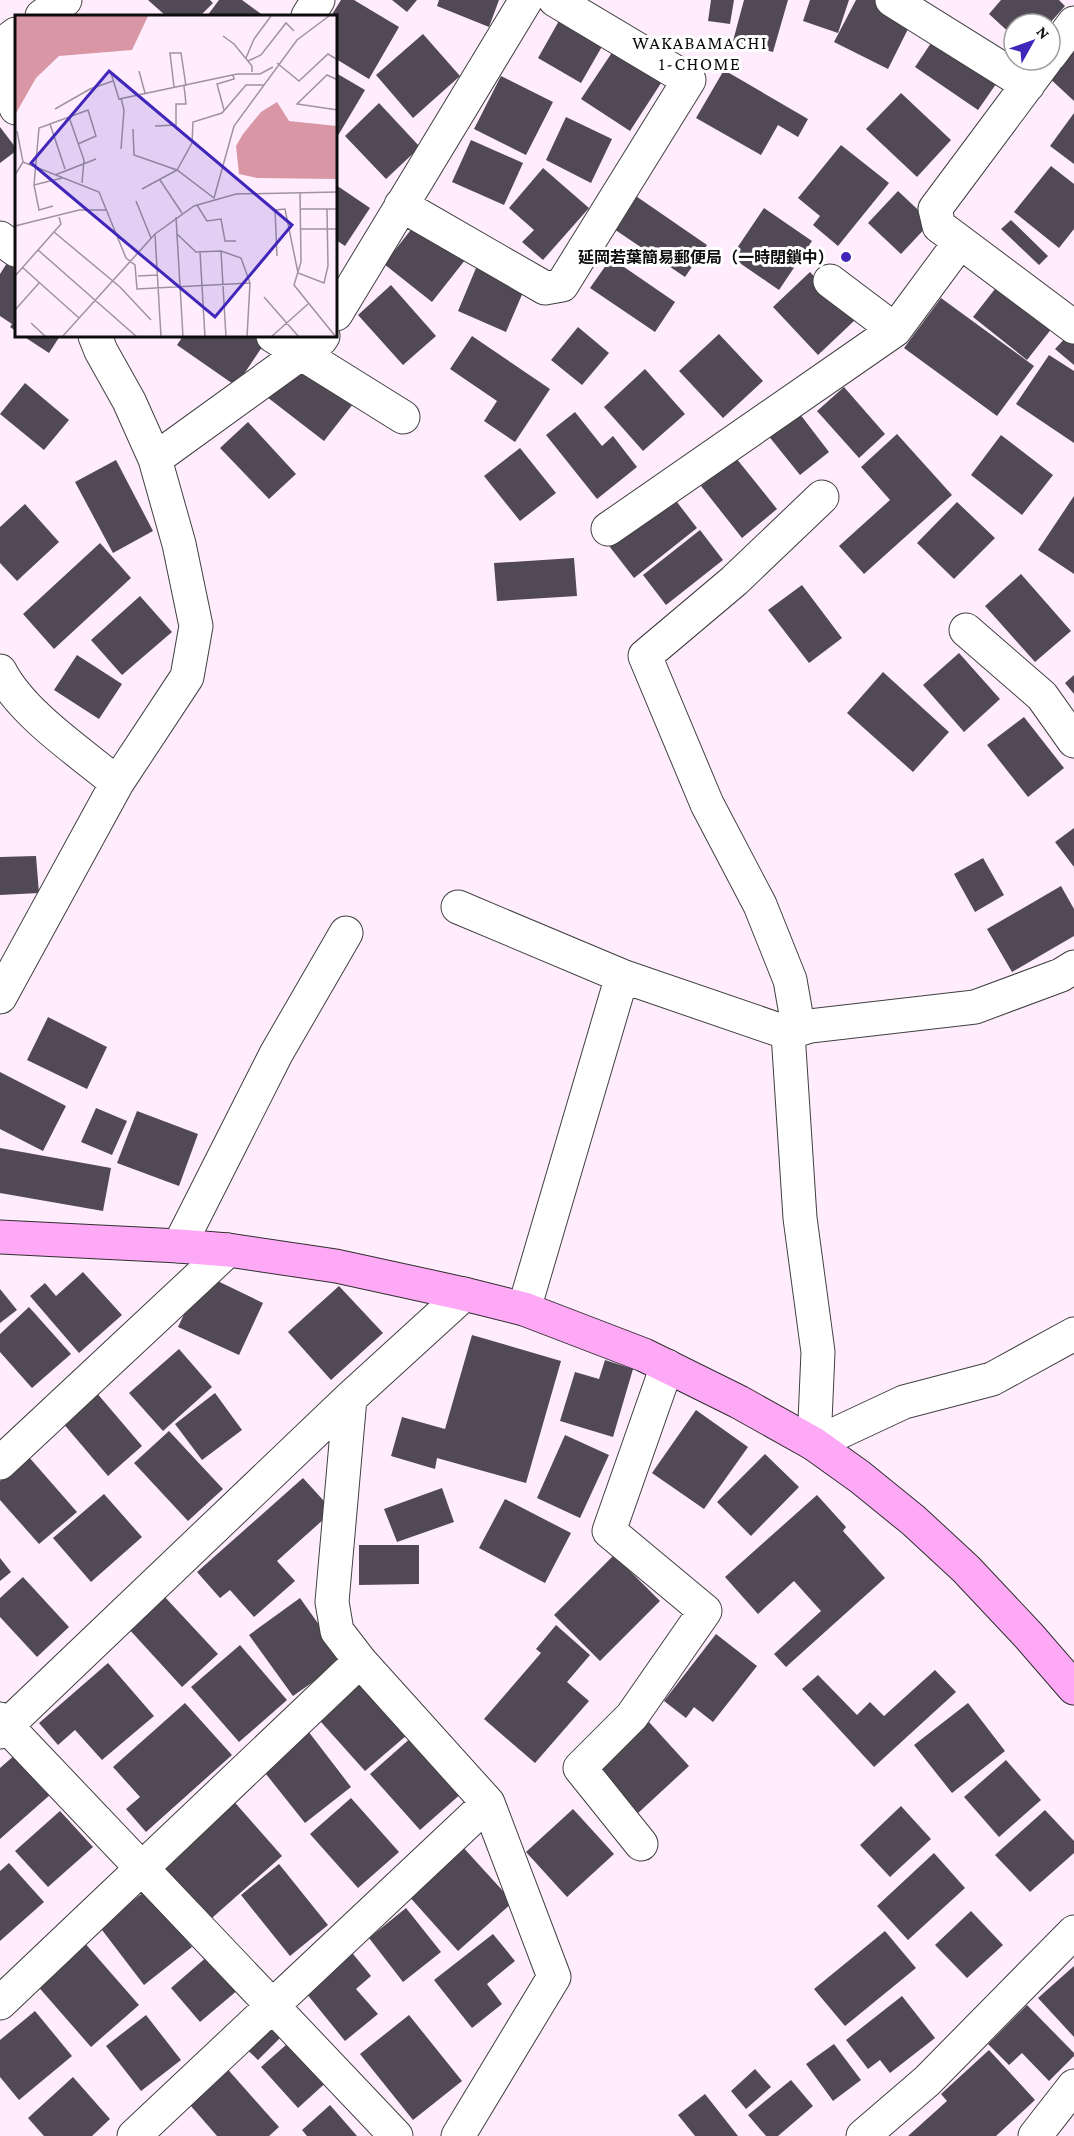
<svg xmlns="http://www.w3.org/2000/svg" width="1074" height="2136" font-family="'Crimson Pro','Noto Sans JP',serif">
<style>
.building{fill:#514955}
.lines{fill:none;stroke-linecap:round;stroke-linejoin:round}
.street-casing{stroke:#404040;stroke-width:35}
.secondary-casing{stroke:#2f2f2f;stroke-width:35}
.street{stroke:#fff;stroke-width:33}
.secondary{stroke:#fea9f5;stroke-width:33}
.poi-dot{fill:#4027ba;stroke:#fff;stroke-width:2}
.labels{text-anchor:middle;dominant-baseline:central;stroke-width:6;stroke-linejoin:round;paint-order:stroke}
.poi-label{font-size:16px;font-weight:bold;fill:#0d0d0d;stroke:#fff;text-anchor:end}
.neighbourhood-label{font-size:18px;letter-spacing:1.5px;fill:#0d0d0d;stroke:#fff}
.inset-road{fill:none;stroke:#9e939e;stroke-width:1.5}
.view{fill:#4027ba;fill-opacity:0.15;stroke:#4027ba;stroke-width:3}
.inset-edge{fill:none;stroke:#0d0d0d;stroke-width:3}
</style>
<rect width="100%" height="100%" fill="#ffedfe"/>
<path class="building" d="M148 0H210L213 3 200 16H166Z
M219 0H242L264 16H207Z
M341 0H354L399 27 369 79 336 59V16H331Z
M392 0H417L407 12Z
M439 0H499L489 27 437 6Z
M711 0H734L730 24 708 21Z
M744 0H788L773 52 733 41Z
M810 0H849L838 33 803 21Z
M856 0H877L913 19 888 69 834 42Z
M1001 0H1059L1065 6 1049 24H1014V37L989 14Z
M560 19 604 43 581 83 538 58Z
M939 31 1003 74 978 110 915 67Z
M423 34 460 76 413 118 376 75Z
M615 48 663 80 630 131 581 99Z
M1069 48 1074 53V101L1045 74Z
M724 70 808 119 798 137 778 125 761 155 696 118Z
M336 73 365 90 336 139Z
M501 76 553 102 526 155 474 129Z
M901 93 951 140 917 177 866 129Z
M379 103 420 147 386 179 345 136Z
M1074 113V164L1050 146Z
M566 117 612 139 591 183 546 160Z
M0 127 16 148V151L0 163Z
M471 140 523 163 504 205 452 182Z
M841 145 889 183 838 246 813 225 820 216 798 198Z
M1051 166 1074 184V229L1059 248 1014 212Z
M543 168 589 208 543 260 522 242 534 230 509 208Z
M336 185 370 208 345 246 336 240Z
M898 191 931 222 901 254 868 223Z
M630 192 707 245 685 277 608 225Z
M764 208 812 241 779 290 731 257Z
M421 217 469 255 432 302 384 264Z
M1011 220 1048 256 1039 265 1001 229Z
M611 258 675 302 655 332 590 288Z
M7 263 16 269V331L10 327 12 324 0 316V274Z
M476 268 524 290 506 332 458 311Z
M810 272 855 320 818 355 773 307Z
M1002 280 1056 323 1027 360 973 317Z
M391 285 436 336 403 365 358 315Z
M941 298 1034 366 997 416 904 348Z
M578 327 609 353 582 385 551 360Z
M1070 333 1074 336V365L1055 349Z
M719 334 763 381 723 418 679 371Z
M23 336H60L49 353Z
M183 336H259L266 341 236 386 177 345Z
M472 336 550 389 515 442 484 421 497 401 450 369Z
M1049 355 1074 371V443L1016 404Z
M296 359 353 404 324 441 267 397Z
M645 369 685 414 643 451 604 407Z
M25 383 69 420 44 450 0 414Z
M844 387 885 434 859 458 817 411Z
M793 405 829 452 800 475 763 429Z
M575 412 602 446 613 436 637 467 597 499 546 435Z
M248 422 296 474 269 499 220 448Z
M897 434 952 495 864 574 839 546 890 500 861 467Z
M1001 435 1053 475 1022 515 971 475Z
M520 448 556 493 520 521 484 476Z
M736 458 777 509 742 538 701 486Z
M116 460 153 531 113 553 75 482Z
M670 493 697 528 634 578 606 542Z
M1074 496V574L1038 550Z
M957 502 995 538 954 579 917 543Z
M25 504 59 542 17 581 0 563V527Z
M700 530 723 560 666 605 643 575Z
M100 543 131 578 54 649 23 614Z
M574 558 577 596 497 601 494 563Z
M1021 574 1071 631 1035 662 985 606Z
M802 585 842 638 809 663 768 610Z
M140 596 172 632 122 675 91 640Z
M959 653 1000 699 964 732 923 685Z
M77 655 122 684 99 719 54 690Z
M883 672 949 732 913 772 847 713Z
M1074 675V694L1065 683Z
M1024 717 1064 768 1028 797 987 745Z
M1074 828V867L1055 842Z
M36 856 39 893 0 895V857Z
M983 858 1004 895 975 912 954 874Z
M1061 886 1074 909V936L1012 972 987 929Z
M48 1017 107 1047 87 1089 27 1060Z
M0 1072 66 1106 43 1151 0 1129Z
M96 1108 127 1121 112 1155 81 1142Z
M137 1111 198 1134 179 1186 117 1163Z
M0 1148 111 1168 103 1211 0 1193Z
M83 1272 122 1315 79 1353 30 1296 45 1283 56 1296Z
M203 1274 263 1303 239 1355 178 1327Z
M339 1286 383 1333 331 1380 288 1332Z
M0 1289 17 1310 0 1323Z
M29 1307 71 1354 32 1388 0 1352V1334Z
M472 1335 561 1361 526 1483 437 1458 435 1469 391 1456 402 1417 445 1429Z
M179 1349 212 1387 163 1431 129 1393Z
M605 1360 633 1369 613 1437 560 1421 575 1372 599 1379Z
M90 1385 142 1446 108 1476 56 1415Z
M215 1393 242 1430 202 1460 175 1424Z
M696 1410 748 1447 704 1509 652 1473Z
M169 1431 223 1489 188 1521 134 1463Z
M565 1435 609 1455 580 1518 537 1498Z
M765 1454 799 1487 751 1536 717 1502Z
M28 1456 77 1512 39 1544 0 1500V1481Z
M303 1478 333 1511 277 1561 295 1581 254 1617 230 1590 220 1598 197 1572Z
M442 1488 454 1522 397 1542 384 1509Z
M104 1494 142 1537 91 1582 53 1538Z
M817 1495 846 1527 843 1531 885 1578 786 1667 774 1654 821 1611 794 1581 758 1614 725 1577Z
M505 1499 571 1533 545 1583 479 1548Z
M359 1545H419V1584L359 1585Z
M614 1555 660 1601 600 1661 554 1615Z
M0 1558 11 1572 0 1581Z
M23 1577 69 1627 37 1657 0 1617V1598Z
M163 1595 218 1654 182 1687 128 1628Z
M300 1598 344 1660 293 1696 249 1635Z
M556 1625 590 1655 567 1682 589 1701 535 1763 484 1719 541 1653 536 1649Z
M716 1634 757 1666 713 1722 694 1707 686 1718 664 1701Z
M240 1645 287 1700 239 1742 191 1687Z
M108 1663 154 1716 102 1760 75 1730 58 1745 39 1723Z
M362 1670 414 1729 365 1771 313 1713Z
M935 1670 956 1692 874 1767 802 1689 818 1675 857 1715 870 1702 884 1716Z
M185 1703 232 1755 146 1832 126 1809 140 1797 113 1767Z
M968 1703 1005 1751 952 1793 914 1745Z
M649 1722 689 1766 637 1814 597 1771Z
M305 1727 351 1787 305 1823 258 1764Z
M413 1736 463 1792 420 1830 370 1774Z
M16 1754 51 1794 0 1839V1768Z
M1006 1760 1041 1800 999 1837 964 1797Z
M230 1797 282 1856 204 1925 151 1866Z
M351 1798 399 1852 358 1888 310 1834Z
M901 1806 931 1839 890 1877 860 1845Z
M573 1809 614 1854 567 1897 526 1852Z
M1045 1810 1074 1841V1853L1030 1892 995 1855Z
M60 1811 93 1847 48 1887 15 1851Z
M461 1845 513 1902 458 1951 407 1894Z
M934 1853 965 1888 908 1940 877 1906Z
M9 1863 44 1902 0 1941V1871Z
M279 1864 328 1925 290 1956 241 1895Z
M148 1889 192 1947 144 1985 99 1926Z
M406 1908 441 1952 403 1982 369 1938Z
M971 1911 1003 1945 967 1978 935 1945Z
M885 1931 916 1968 845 2026 814 1989Z
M493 1934 515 1961 487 1984 502 2004 472 2028 434 1980Z
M83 1941 139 2005 91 2047 35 1983Z
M349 1949 371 1976 356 1989 378 2014 345 2041 302 1988Z
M209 1955 239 1989 200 2022 171 1988Z
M1074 1966V2037L1038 1998Z
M902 1996 935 2038 890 2073 880 2060 868 2069 846 2040Z
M1027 2005 1074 2053V2056L1049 2081 1022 2053 1009 2065 988 2044Z
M35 2011 72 2056 19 2100 0 2077V2040Z
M146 2015 181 2060 141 2091 106 2046Z
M409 2015 462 2081 413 2120 360 2054Z
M265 2020 281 2037 258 2060 241 2044Z
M295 2037 331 2078 298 2108 261 2067Z
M834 2044 861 2080 833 2101 806 2064Z
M989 2050 1035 2100 996 2136H908L947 2101 941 2094Z
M223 2064 279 2127 269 2136H217L184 2098Z
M755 2069 771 2087 746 2109 731 2091Z
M73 2077 110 2119 92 2136H44L28 2118Z
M791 2080 813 2106 778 2136H766L748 2115Z
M705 2094 738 2136H695L678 2115Z
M330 2105 357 2136H307L302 2130Z"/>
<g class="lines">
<defs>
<path id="street" d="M892 0 1028 85
M42 16 65 0
M308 16 318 0
M0 46 16 34
M1050 55 1074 23
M0 58 16 108
M1046 60 935 209 939 226 1074 327
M401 205 545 288 562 285 689 80 555 0
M0 238 16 250
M830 281 895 330
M336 314 526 0
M273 336 403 417
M155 459 321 339 323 336
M608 529 895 330 960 242
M966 630 1042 696 1074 741
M0 671C22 714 80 752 117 783
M458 907 622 976 788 1033 800 1218 818 1352 814 1444 904 1402 992 1379 1074 1334
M0 997 117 783 187 677 196 626 179 544 155 459 129 401 101 351 95 336
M788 1033 796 1014 790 980 760 905 707 804 645 656 734 581 822 497
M788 1033 810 1026 975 1007 1061 975 1074 967
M179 1246 276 1054 346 933
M524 1309 622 976
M350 1398 332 1602 337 1631 360 1661 488 1803 554 1977 458 2136
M0 1463 228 1250
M0 1719 396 2136
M0 1732 350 1398 464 1294
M641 1844 580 1768 632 1716 705 1611 609 1531 667 1366
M0 2003 360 1661
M134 2136 488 1803
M863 2136 927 2081 1074 1932
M1035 2136 1074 2086"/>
<path id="secondary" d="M0 1237 179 1246 228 1250 336 1266 464 1294 524 1309 644 1355 739 1402 814 1444 860 1477 913 1520 966 1569 1029 1636 1074 1688"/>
</defs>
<use href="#street" class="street-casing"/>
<use href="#secondary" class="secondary-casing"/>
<use href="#street" class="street"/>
<use href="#secondary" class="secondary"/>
</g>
<circle class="poi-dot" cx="846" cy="257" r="6"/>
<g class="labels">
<g class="poi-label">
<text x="834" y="257">延岡若葉簡易郵便局（一時閉鎖中）</text>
</g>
<g class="neighbourhood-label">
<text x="700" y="43">WAKABAMACHI<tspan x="700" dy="21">1-CHOME</tspan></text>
</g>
</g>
<g transform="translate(15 15)">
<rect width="322" height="322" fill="#ffedfe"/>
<path d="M0 1H133L117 35 44 41 21 63 0 100ZM262 87 274 106 322 111V164L242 163 224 159 221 131 228 119 246 97Z" fill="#d997a6"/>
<path class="inset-road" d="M208 21 219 29 237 51V57M231 43 239 24 256 1M233 46 246 40 271 8 279 16M262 48 284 66 313 39 323 45M124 56 130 78M96 58 104 84 222 59H245L258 52M323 65 312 60 282 89 323 95M159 72 155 38H166L171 71M40 94 75 74 98 66M209 95 202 69 219 64 218 60M54 102 69 145 67 168M35 109 50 154M140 111 161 110V89H171L169 71M118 114 119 140 162 155 177 128 178 107 207 98 231 70H249M106 134 109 95 106 83M8 147 84 177 111 243 120 250 122 274 235 268M0 160 8 147 2 116M40 160 81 144M145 165 167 198M19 170 47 163M127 174 162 155 199 183 219 111 282 25 314 1M285 177 286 247 279 270 321 322M121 186 136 223M182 190 192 206 206 204 210 226H221M38 191 24 195 19 170 24 113 73 95 81 121 63 129M286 194H323M161 202 168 322M0 211 64 195H92M286 214H323M39 217 105 272 136 305M140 219 146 322M162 219 181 237 206 236 226 243 235 268 232 322M23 235 122 322M206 236 211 322M185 237 190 322M262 241 260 195 270 194 283 258 309 268 313 251 312 194M7 252 64 303M0 261 46 209 44 202M123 261 142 260M249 282 284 322M0 295 24 268M16 308 31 322M47 322 140 219 179 191 221 179 323 177M256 322 293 289"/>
<path class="view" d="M94 56 277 210 200 302 16 148Z"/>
<rect width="322" height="322" class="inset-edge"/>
</g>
<g transform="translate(1032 42) rotate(50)"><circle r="28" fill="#ffffff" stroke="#9e9e9e" stroke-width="1.5"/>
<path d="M0-4.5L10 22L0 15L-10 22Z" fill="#4027ba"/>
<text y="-9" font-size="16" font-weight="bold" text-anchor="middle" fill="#0d0d0d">N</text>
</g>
</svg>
